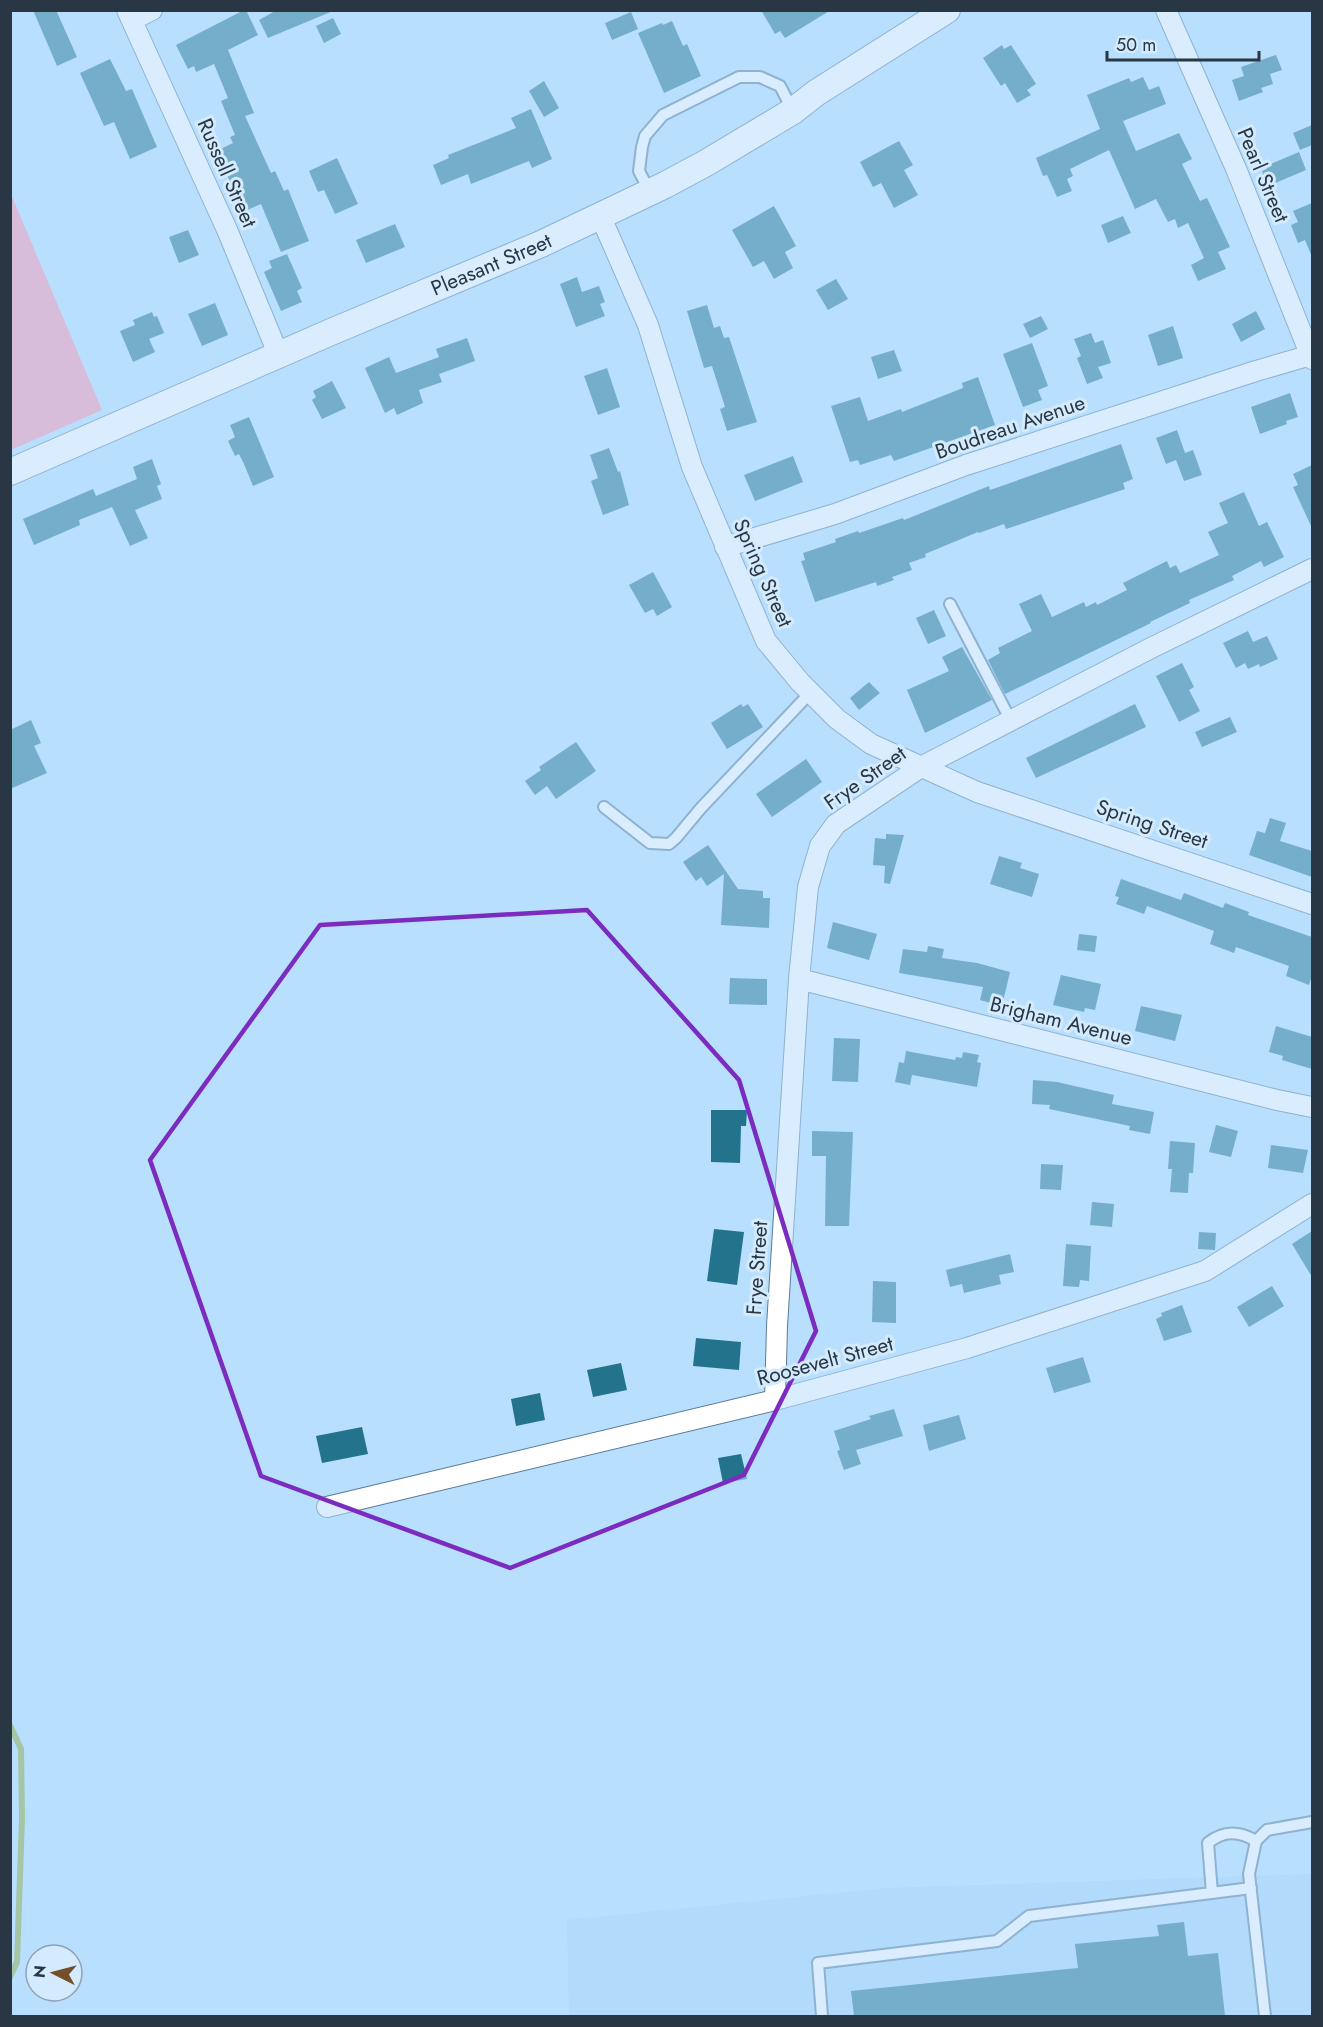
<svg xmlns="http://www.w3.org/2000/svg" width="1323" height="2027" font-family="Jost,sans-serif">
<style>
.built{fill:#a8d4f8}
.green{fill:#fb95b0}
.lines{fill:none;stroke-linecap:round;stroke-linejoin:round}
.stream{stroke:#8aa93b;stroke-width:6}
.building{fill:#23738c}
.service-casing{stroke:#597c98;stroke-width:14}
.minor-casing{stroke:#597c98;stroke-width:22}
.tertiary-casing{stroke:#597c98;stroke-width:28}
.service{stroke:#fff;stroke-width:10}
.minor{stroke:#fff;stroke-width:20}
.tertiary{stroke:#fff;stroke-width:26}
.marked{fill:none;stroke:#7b2cbf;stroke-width:4.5;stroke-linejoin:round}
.labels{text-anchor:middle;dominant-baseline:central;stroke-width:6;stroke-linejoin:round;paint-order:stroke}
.street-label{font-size:21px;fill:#283743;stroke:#d4eafd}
</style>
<rect width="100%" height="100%" fill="#b9dffe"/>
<path class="built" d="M1312 1874V2016H569L567 1920 887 1888Z"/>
<path class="green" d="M11 194 102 410 11 450H10Z"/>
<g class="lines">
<path class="stream" d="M10 1725 21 1749 22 1818 17 1962 10 1977"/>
</g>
<path class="building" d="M33 10H56L77 57 57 66Z
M244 10H246L258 35 228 50 254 113 245 116 271 173 275 171 284 191 288 189 309 241 281 252 261 204 247 210 243 200 238 202 225 169 220 171 212 153 233 143 230 137 235 135 221 101 228 98 214 64 196 72 194 66 188 69 176 45Z
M277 10H333V11L268 38 259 20Z
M761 10H831L785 38 780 31 775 34Z
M631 12 638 29 612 40 605 23Z
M333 18 341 34 324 43 316 26Z
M672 21 683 46 687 44 701 76 664 93 638 33 662 23 663 25Z
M1002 45 1004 49 1011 45 1036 84 1027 90 1031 95 1017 103 1005 83 1001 86 983 58Z
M1276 55 1282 70 1270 74 1273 84 1261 88 1263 92 1239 101 1232 80 1244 76 1241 67Z
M110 59 126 91 132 89 157 147 130 159 114 122 104 126 80 73Z
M1143 77 1149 90 1159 86 1166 104 1123 121 1136 151 1179 133 1192 159 1182 164 1200 201 1207 198 1230 247 1218 252 1226 269 1198 281 1191 265 1204 258 1188 223 1178 228 1175 219 1168 222 1156 199 1135 209 1109 150 1070 169 1073 176 1067 179 1072 191 1057 197 1047 175 1043 176 1036 158 1100 129 1087 95 1129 78 1131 82Z
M544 81 559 108 544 117 529 91Z
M531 109 552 159 532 168 529 161 471 184 468 174 441 185 433 165 449 158 448 155 516 128 511 118Z
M1312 125V145L1300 150 1293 133Z
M899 141 913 165 904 170 918 195 894 208 881 183 873 187 860 162Z
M1299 152 1306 170 1268 186 1262 171 1267 169 1266 166Z
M337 158 358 204 335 214 324 190 318 192 309 171Z
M1312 203V257L1305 240 1298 243 1291 225 1298 222 1293 211Z
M774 206 796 246 785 252 793 268 774 279 764 261 753 267 732 230Z
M1123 216 1131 233 1108 243 1101 225Z
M395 224 405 247 366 263 356 240Z
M188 230 199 255 179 263 169 237Z
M287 254 302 288 297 291 302 302 281 311 264 272 272 268 269 261Z
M577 277 582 292 599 286 605 302 600 304 605 316 576 327 560 284Z
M836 279 848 299 828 310 816 290Z
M215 303 228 335 202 346 188 314Z
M707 305 714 328 720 326 724 338 729 337 757 422 727 431 720 409 725 407 712 366 704 368 687 311Z
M1256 311 1265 329 1241 342 1232 324Z
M152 312 154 317 157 316 164 333 149 339 155 352 133 362 120 331 135 325 133 320Z
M1041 316 1048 329 1030 338 1023 324Z
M1173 326 1183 358 1158 366 1148 335Z
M1091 333 1095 343 1103 340 1111 363 1098 367 1103 378 1087 384 1077 358 1081 356 1074 339Z
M467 338 475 361 439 374 442 382 419 390 423 403 397 415 394 408 385 413 365 368 389 357 396 373 439 357 436 349Z
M1032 343 1048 386 1038 390 1042 400 1023 407 1003 354Z
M894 350 902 371 878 379 871 357Z
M607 368 620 407 598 415 584 376Z
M978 377 995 425 894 461 891 455 860 465 858 460 850 462 831 406 860 397 868 421 901 409 902 412 963 388 962 383Z
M332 381 346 408 322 419 312 400 316 397 313 391Z
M1290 393 1298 417 1286 421 1287 424 1260 434 1251 407Z
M249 417 274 477 253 486 244 464 239 454 235 456 228 441 235 437 230 425Z
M1177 430 1185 453 1193 450 1202 475 1184 481 1176 460 1166 464 1156 438Z
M1121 444 1133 479 1123 483 1125 489 1006 529 1004 524 979 533 978 532 925 554 926 557 909 563 912 570 892 577 894 580 877 586 876 582 815 602 801 561 805 560 803 553 836 542 835 539 858 531 859 533 903 518 904 520 989 486 990 490Z
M609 448 618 472 620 471 629 505 603 515 591 481 598 478 590 455Z
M793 456 803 482 755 501 744 475Z
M152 459 161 484 157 486 162 499 135 510 148 538 130 546 112 507 79 520 80 525 34 545 23 519 93 489 96 496 137 479 133 467Z
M1312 465V528L1293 487 1298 485 1293 474Z
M1244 492 1259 526 1267 522 1284 557 1264 567 1261 561 1232 576 1234 580 1189 600 1190 603 1150 622 1151 623 1005 694 988 660 1000 653 998 648 1032 631 1019 604 1041 594 1052 617 1084 602 1086 607 1096 602 1097 605 1127 590 1123 583 1167 561 1170 568 1176 565 1180 573 1219 555 1208 532 1228 523 1219 503Z
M653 572 672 607 657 616 653 609 645 613 629 585Z
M934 610 946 636 928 644 916 618Z
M1248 631 1253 642 1267 636 1278 659 1260 667 1259 664 1248 669 1245 663 1236 668 1223 643Z
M962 647 992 700 925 733 907 690 949 671 942 657Z
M1182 663 1194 687 1189 690 1200 711 1179 722 1156 676Z
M869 682 880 693 859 710 850 698Z
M741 704 743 707 748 704 763 727 727 749 711 723Z
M1135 704 1146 727 1036 778 1026 758Z
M1230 717 1237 732 1202 747 1195 732Z
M31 720 41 743 34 746 47 773 10 789V730Z
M576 742 596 771 556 799 547 786 535 795 525 781 541 770 539 767Z
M806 759 822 782 772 817 756 794Z
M1270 818 1286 823 1280 841 1312 851V877L1249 855 1257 831 1265 833Z
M886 834 904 835 890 884 884 883 885 866 873 865 875 838 886 839Z
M708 845 738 889 763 891V898H770L769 928 721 925 724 874 707 886 701 877 696 881 683 862Z
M999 856 1022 863 1020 868 1039 874 1032 897 990 884Z
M1121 879 1181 900 1184 893 1223 908 1225 903 1249 912 1248 915 1312 937V975L1309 985 1286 976 1289 966 1236 947 1234 953 1210 944 1214 931 1147 906 1144 914 1116 904 1119 897 1115 896Z
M833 922 877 934 869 960 827 948Z
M1079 934 1097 936 1095 952 1077 950Z
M928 946 944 949 942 958 977 963 1010 972 1002 1006 980 1000 983 987 899 973 903 949 927 952Z
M1061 975 1101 984 1095 1010 1085 1008 1084 1012 1053 1005Z
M730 978 767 979V1005L729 1004Z
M1141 1006 1182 1015 1175 1041 1135 1031Z
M1276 1026 1312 1037V1069L1282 1060 1283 1056 1269 1052Z
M834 1038 860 1039 858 1082 832 1081Z
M906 1051 955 1060 956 1057 962 1058 963 1052 979 1055 977 1062 981 1063 977 1087 912 1075 910 1085 895 1082 899 1062 904 1063Z
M1033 1080 1057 1082 1114 1095 1112 1104 1154 1112 1150 1134 1129 1130 1130 1126 1049 1109 1050 1105 1032 1104Z
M711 1110H747L746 1126H741L740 1163 711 1162Z
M1216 1125 1238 1131 1231 1157 1209 1152Z
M812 1131 853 1132 849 1226H825L826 1156H812Z
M1170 1141 1195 1143 1193 1173H1189L1188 1193 1170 1192 1172 1169H1168Z
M1271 1145 1308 1150 1303 1173 1268 1168Z
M1041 1164 1063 1165 1061 1190 1040 1189Z
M1092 1202 1114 1204 1112 1227 1090 1225Z
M714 1229 744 1232 737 1285 707 1281Z
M1312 1231V1277L1292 1244Z
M1199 1232 1216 1233 1215 1250 1198 1249Z
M1066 1244 1091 1246 1089 1281 1080 1280 1079 1287 1063 1286Z
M1010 1254 1014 1272 999 1275 1001 1284 964 1293 962 1284 950 1287 946 1270Z
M873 1281 896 1282V1323L872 1322Z
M1272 1286 1284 1306 1249 1327 1237 1307Z
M1182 1305 1192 1332 1164 1341 1156 1319 1162 1316 1161 1313Z
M696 1338 741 1342 739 1370 693 1366Z
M1083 1357 1091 1382 1054 1393 1046 1368Z
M621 1363 627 1390 593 1397 587 1370Z
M540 1393 545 1420 516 1426 511 1399Z
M894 1409 903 1436 856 1450 861 1464 844 1470 837 1451 840 1450 834 1431 871 1419 869 1416Z
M959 1415 966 1439 929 1451 923 1425Z
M362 1427 368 1454 322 1463 316 1436Z
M741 1454 747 1479 723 1483 718 1458Z
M1184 1922 1188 1956 1218 1953 1225 2016H854L851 1991 1078 1968 1075 1944 1159 1936 1157 1925Z"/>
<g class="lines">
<defs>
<path id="service" d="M650 192 639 171 642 147 645 136 663 115 739 77H760L780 86 793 111
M950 604 1011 721
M604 807 650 843 669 844 676 838 701 808 811 692
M1212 1893 1208 1843C1224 1830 1239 1831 1256 1841
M822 2016 818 1963 997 1941 1029 1916 1251 1888
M1265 2016 1249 1874 1256 1841 1267 1830 1312 1822"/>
<path id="minor" d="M127 10 228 232 279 356
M1166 10 1237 171 1312 359
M132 20 152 10
M600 215 648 325 692 467 766 641 800 682 837 719 871 744 977 792 1312 904
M725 547 835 514 966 465 1256 371 1311 355
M799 979 1277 1100 1312 1107
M775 1400 777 1326 799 979 808 887 820 846 836 824 921 767 1151 648 1312 569
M327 1507 775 1400 967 1348 1205 1271 1312 1204"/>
<g id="tertiary">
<path id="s1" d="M10 472 331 332 541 244 665 185 706 163 793 111 816 93 947 10"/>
</g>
</defs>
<use href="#service" class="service-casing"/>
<use href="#minor" class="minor-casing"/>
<use href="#tertiary" class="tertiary-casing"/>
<use href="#service" class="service"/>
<use href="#minor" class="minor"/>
<use href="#tertiary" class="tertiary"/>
</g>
<path d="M0 0H1323V2027H0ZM587 910 739 1080 816 1331 744 1475 510 1568 261 1476 150 1160 320 925Z" fill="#b9dffe" fill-opacity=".55" fill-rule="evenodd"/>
<path class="marked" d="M587 910 739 1080 816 1331 744 1475 510 1568 261 1476 150 1160 320 925Z"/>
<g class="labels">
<g class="street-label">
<text transform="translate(227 173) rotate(66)">Russell Street</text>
<text transform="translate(1263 175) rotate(67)">Pearl Street</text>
<text stroke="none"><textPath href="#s1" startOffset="524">Pleasant Street</textPath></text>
<text transform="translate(1010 427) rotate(-19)">Boudreau Avenue</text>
<text transform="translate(763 573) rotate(66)">Spring Street</text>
<text transform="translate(865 778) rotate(-35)">Frye Street</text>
<text transform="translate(1152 824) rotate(18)">Spring Street</text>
<text transform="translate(1061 1021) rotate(14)">Brigham Avenue</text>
<text transform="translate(757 1268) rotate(-86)">Frye Street</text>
<text transform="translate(825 1361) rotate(-15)">Roosevelt Street</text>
</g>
</g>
<rect width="1323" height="2027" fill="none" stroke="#283743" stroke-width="24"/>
<g transform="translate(54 1973) rotate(276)"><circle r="28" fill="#d4eafd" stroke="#8fa2b3" stroke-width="1.5"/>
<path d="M0-4.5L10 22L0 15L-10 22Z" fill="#744f2a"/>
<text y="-9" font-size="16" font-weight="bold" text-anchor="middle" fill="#283743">N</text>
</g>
<path d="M1107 51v9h152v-9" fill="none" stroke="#283743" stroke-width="3"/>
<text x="1116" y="51" font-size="18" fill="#283743" stroke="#d4eafd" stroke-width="4.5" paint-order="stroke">50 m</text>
</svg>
